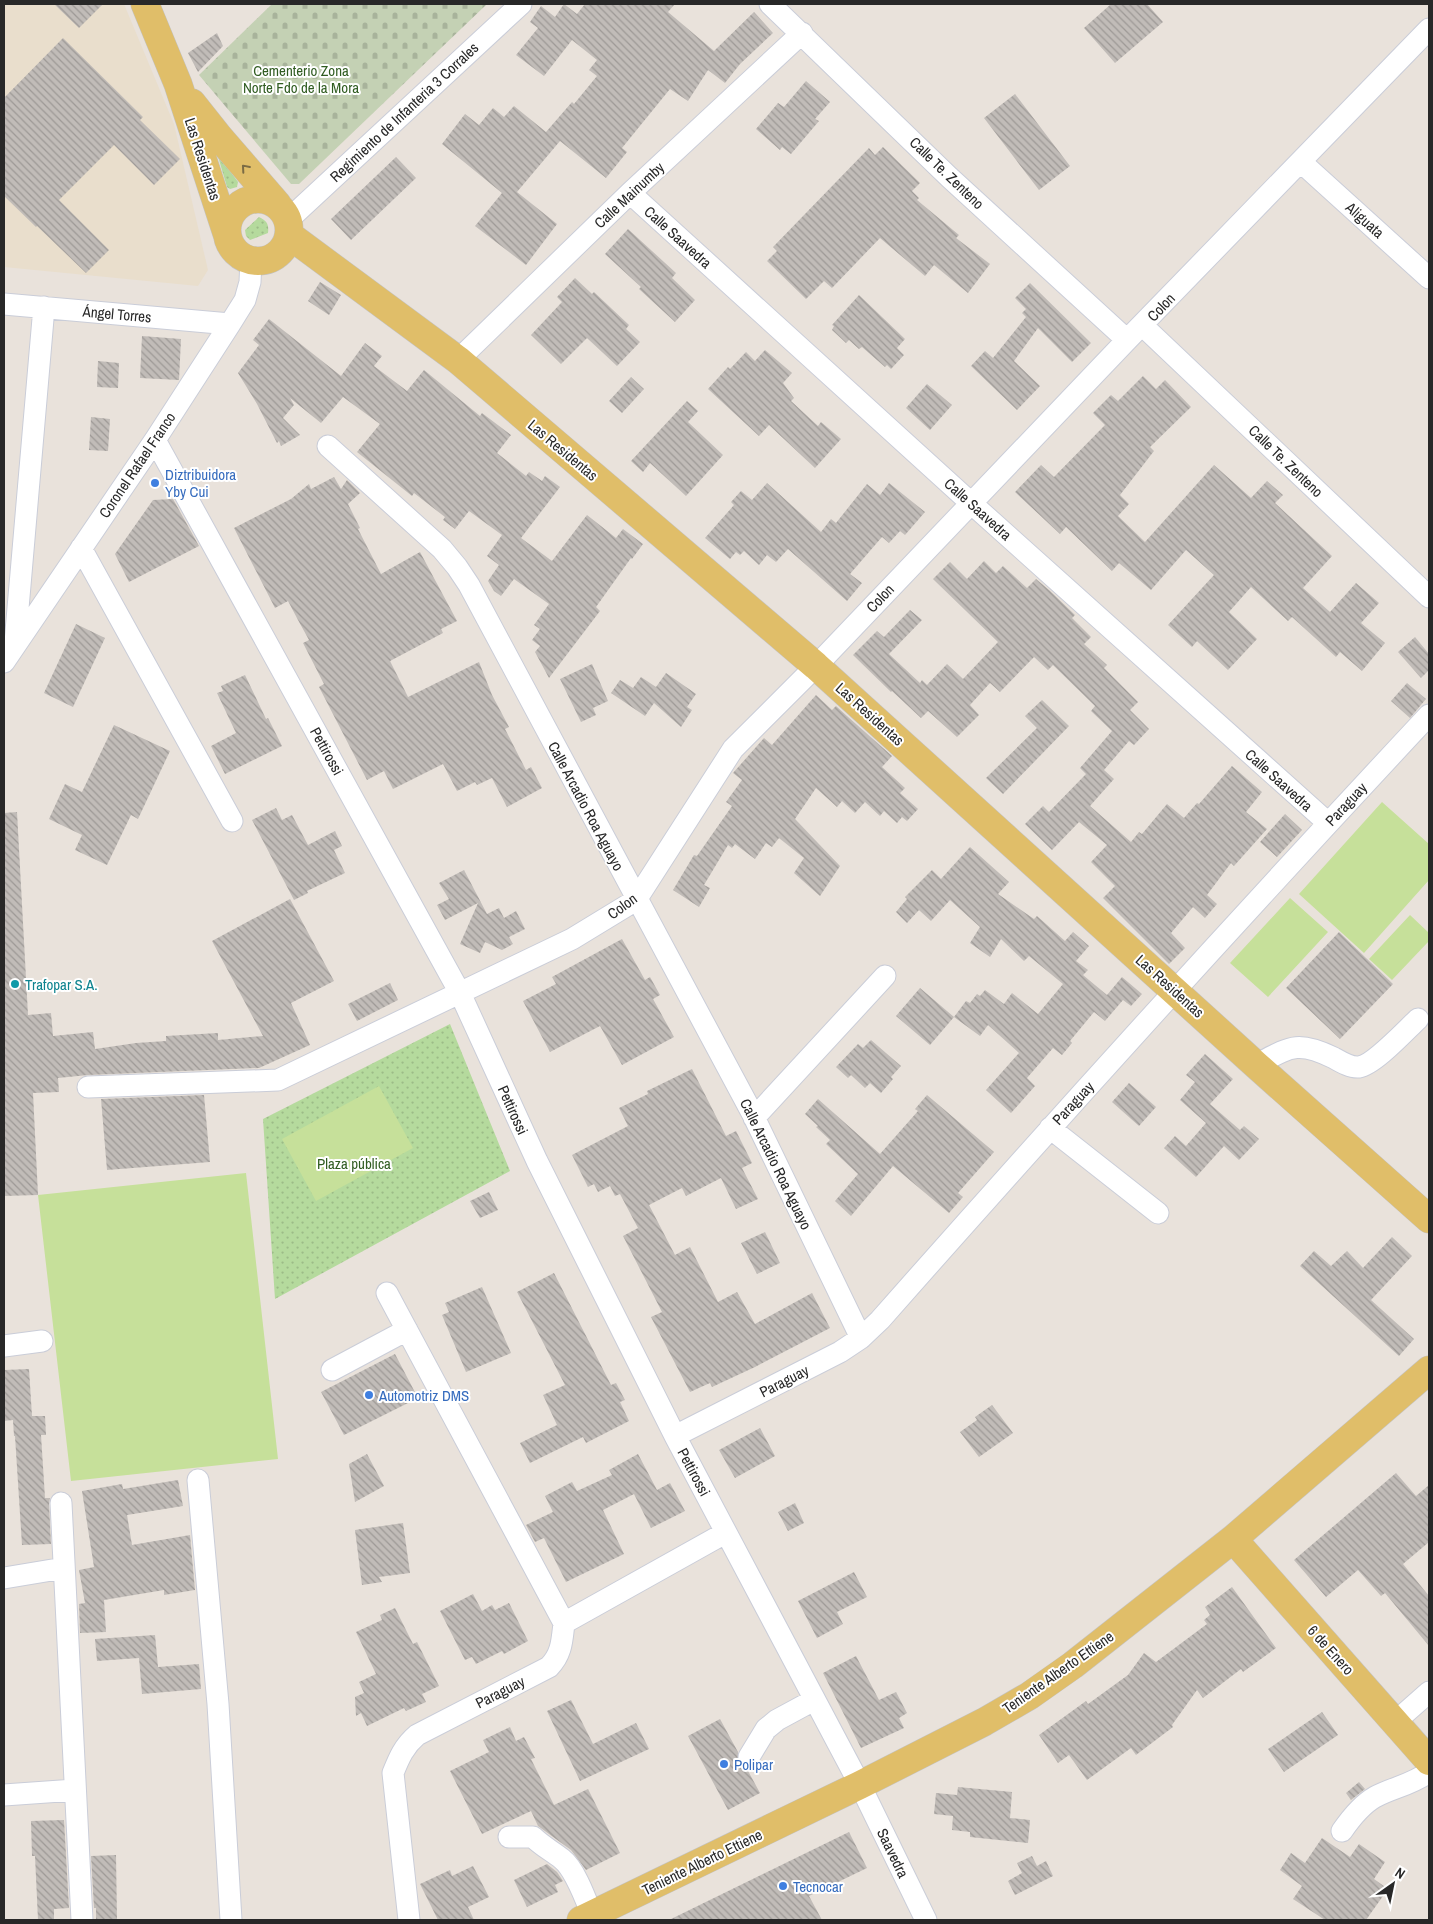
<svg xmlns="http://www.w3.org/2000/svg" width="1433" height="1924" font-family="'Archivo Narrow',sans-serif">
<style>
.education{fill:#e9decc}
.grass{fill:url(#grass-dots)}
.cemetery{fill:url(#cemetery-stones)}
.pitch{fill:#c6e09a}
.building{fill:url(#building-back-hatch)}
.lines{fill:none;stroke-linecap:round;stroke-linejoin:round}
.minor-casing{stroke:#cacdd8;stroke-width:23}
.major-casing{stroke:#c3c3c3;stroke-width:29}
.minor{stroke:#fff;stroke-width:21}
.major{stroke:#e0be69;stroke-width:28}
.oneway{stroke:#7b6c45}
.shop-dot{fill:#3f7fe0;stroke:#fff;stroke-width:2}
.culture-dot{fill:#0f9aa8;stroke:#fff;stroke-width:2}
.labels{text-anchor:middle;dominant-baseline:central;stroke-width:4;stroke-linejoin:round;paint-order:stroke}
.park-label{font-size:15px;fill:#305c21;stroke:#fff}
.street-label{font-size:15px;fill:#282828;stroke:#fff}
.shop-label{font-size:15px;fill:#366cbe;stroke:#fff;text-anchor:start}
.culture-label{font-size:15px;fill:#0d838f;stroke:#fff;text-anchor:start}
</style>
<defs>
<pattern id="grass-dots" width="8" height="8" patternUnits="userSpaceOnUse" patternTransform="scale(1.25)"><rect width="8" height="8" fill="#b5da9d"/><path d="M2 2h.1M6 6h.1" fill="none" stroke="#9cbb87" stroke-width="1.8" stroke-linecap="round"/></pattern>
<pattern id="cemetery-stones" width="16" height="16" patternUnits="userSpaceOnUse" patternTransform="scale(1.25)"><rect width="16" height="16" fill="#c4d1b4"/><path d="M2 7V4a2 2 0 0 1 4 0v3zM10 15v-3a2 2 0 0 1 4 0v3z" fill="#a8b39b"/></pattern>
<pattern id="building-back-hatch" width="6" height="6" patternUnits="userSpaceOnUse" patternTransform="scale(1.25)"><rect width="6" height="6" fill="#c1bcb8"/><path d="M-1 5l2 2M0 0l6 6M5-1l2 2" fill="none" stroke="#9d9996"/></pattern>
</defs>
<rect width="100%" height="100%" fill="#e9e2db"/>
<path class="education" d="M4 4H124L174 124 208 270 198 286 4 267Z"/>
<path class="grass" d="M217 153 238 182 237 187 230 189 227 187Z
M259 217C267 221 269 224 268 233L250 240 246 236 245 230Z
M450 1024 510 1171 275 1299 263 1119Z"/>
<path class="cemetery" d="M272 4H487L299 184H291L199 75Z"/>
<path class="pitch" d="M1382 802 1429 844V880L1364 953 1299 894Z
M1290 898 1328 932 1268 997 1230 963Z
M1410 915 1429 933V941L1392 980 1369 959Z
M379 1086 413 1148 316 1201 282 1139Z
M246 1173 278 1459 71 1481 38 1195Z"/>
<path class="building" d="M54 4H103L79 28Z
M564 4 577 14 585 4H675L668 12 714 51 754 12 773 33 740 64 725 83 708 70 688 101 670 89 622 148 627 152 606 178 560 141 517 192 557 224 526 265 475 226 502 193 442 144 465 114 479 125 493 108 504 117 514 106 546 132 572 102 574 104 597 76 589 70 597 60 572 40 544 76 516 55 538 28 530 22 541 6 555 17Z
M1111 4H1147L1163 22 1115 63 1084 28Z
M217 33 223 46 198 72 188 53Z
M63 38 143 117 140 120 180 159 154 185 114 145 59 200 109 250 86 273 37 226 36 227 4 196V98Z
M806 81 830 102 815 119 819 121 791 154 782 147 780 150 756 129 778 103 784 107Z
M1015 94 1070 166 1039 190 984 118Z
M883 147 920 183 912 191 919 198 917 200 959 235 956 238 990 264 968 293 934 265 925 276 880 238 832 288 824 281 806 299 767 261 777 251 773 247 869 148 875 155Z
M396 157 416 178 351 240 331 219Z
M628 229 676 273 672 278 695 300 675 322 639 289 641 287 605 254Z
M575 278 592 294 594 292 629 325 626 329 640 342 617 366 587 338 561 364 531 335 562 302 557 297Z
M320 282 341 295 329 315 308 301Z
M1030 283 1091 343 1072 362 1038 328 1014 361 1040 386 1017 410 971 366 985 351 993 358 1026 317 1022 313 1026 309 1015 298Z
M859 295 905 339 897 348 904 355 891 369 887 365 885 367 862 347 859 349 849 340 846 343 832 330 834 326 832 325Z
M269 319 341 376 365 343 382 356 374 366 407 391 424 370 480 416 482 413 511 435 497 453 526 476 529 472 542 481 545 476 560 487 521 538 552 561 587 515 616 538 623 529 643 544 632 559 631 558 596 607 600 611 549 678 535 652 540 646 532 640 540 629 534 625 549 604 514 579 501 596 494 591 488 581 499 565 487 556 502 535 469 511 455 529 443 520 445 517 414 493 412 496 357 452 380 424 343 397 321 423 290 398 294 405 283 418 300 435 281 446 279 441 277 443 257 404 238 373 259 345 253 340Z
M142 336 181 339 179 380 140 378Z
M765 350 792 373 783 383 794 398 791 401 818 426 821 422 841 439 815 468 769 425 759 436 708 389 728 367 730 369 746 352 755 361Z
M98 361 119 363 118 388 97 387Z
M1143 376 1156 389 1165 380 1191 407 1150 447 1154 451 1120 495 1129 504 1118 516 1145 542 1214 465 1251 498 1267 481 1283 495 1275 503 1332 556 1303 588 1330 612 1356 583 1379 603 1361 623 1385 643 1362 671 1340 652 1336 657 1292 617 1288 621 1251 587 1229 612 1257 639 1228 670 1197 641 1192 647 1168 625 1214 575 1186 550 1151 590 1119 563 1112 571 1066 527 1060 534 1015 492 1041 465 1054 477 1105 425 1093 413 1111 395 1118 401Z
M631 377 644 389 622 413 609 401Z
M927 384 952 405 930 430 906 408Z
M687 401 698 411 688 422 723 455 686 496 650 463 643 472 631 461Z
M91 417 110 419 108 451 89 450Z
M334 477 341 489 347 480 360 493 348 504 360 528 358 529 381 574 420 552 457 621 441 629 443 633 390 661 408 697 479 662 492 695 509 727 505 729 526 770 531 767 542 788 507 807 492 778 477 785 475 782 457 791 443 764 393 789 384 771 367 780 319 687 324 684 303 643 309 640 298 620 288 601 275 608 234 528 291 499 309 484 311 489Z
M767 483 821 532 831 519 836 523 867 484 880 495 889 483 925 512 905 535 900 531 889 543 882 537 850 574 862 583 847 601 788 549 776 562 767 555 759 565 744 551 740 555 736 552 730 559 705 538 734 505 731 502 741 491 752 500Z
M173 499 199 546 129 582 115 554 153 500Z
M984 561 996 573 1003 566 1027 588 1036 579 1049 590 1075 615 1072 618 1091 637 1084 644 1107 665 1104 668 1138 702 1130 710 1149 729 1134 745 1129 741 1104 770 1114 779 1090 806 1131 842 1139 832 1142 834 1167 804 1184 818 1197 803 1199 804 1232 766 1262 792 1246 812 1267 829 1234 866 1231 863 1207 895 1217 904 1205 918 1193 907 1171 933 1185 948 1169 964 1103 898 1115 886 1091 862 1107 845 1079 822 1052 850 1025 824 1043 806 1049 812 1086 774 1080 768 1112 731 1091 711 1095 706 1053 665 1048 670 1034 657 1000 692 990 683 970 705 979 715 957 737 928 711 921 718 892 691 891 692 853 655 877 631 884 637 910 610 922 620 889 654 920 683 922 680 927 685 947 664 963 679 998 642 933 579 950 562 967 579Z
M76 624 105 638 73 707 44 693Z
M1415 637 1429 654V670L1421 678 1398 652Z
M592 664 608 701 593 708 596 715 581 722 560 679Z
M666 673 696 694 687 707 692 710 681 727 654 703 645 716 611 693 620 680 633 688 641 677 656 687Z
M245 675 266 719 268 718 282 746 225 774 211 746 236 733 217 693 223 691 221 686Z
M1407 683 1426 699 1410 718 1391 701Z
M816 695 832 710 836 706 847 716 892 756 882 767 905 788 900 793 918 809 907 821 902 817 897 823 884 811 880 816 865 802 855 813 842 801 837 807 816 788 795 819 840 866 820 896 794 873 804 858 779 838 772 847 766 843 755 859 735 844 732 848 728 845 704 885 710 888 699 907 673 890 694 855 697 856 732 806 726 802 742 780 733 773 764 738 772 745Z
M1042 700 1069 726 1003 794 986 778 1037 728 1025 716Z
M114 725 170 751 138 819 131 815 107 865 75 850 82 835 49 819 65 784 82 792Z
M276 808 282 820 292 815 308 845 335 831 342 846 334 850 345 873 307 891 308 893 294 900 252 820Z
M17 812 28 1015 51 1013 53 1036 93 1032 95 1049 136 1043 166 1041V1036L218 1033V1040L263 1036 212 941 290 899 334 981 291 1003 310 1045 259 1068 88 1075 58 1078 59 1092 33 1093 38 1195 4 1196V813Z
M1285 814 1302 830 1277 857 1260 842Z
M970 847 1009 882 998 894 1034 919 1037 916 1065 941 1073 932 1089 946 1076 961 1088 970 1083 975 1107 995 1122 977 1142 994 1131 1006 1123 1000 1105 1021 1094 1012 1070 1041 1072 1043 1062 1055 1053 1048 1027 1078 1035 1086 1011 1113 986 1090 1019 1053 988 1025 980 1036 954 1017 966 1001 970 1003 977 994 980 996 985 990 1004 1004 1012 993 1038 1014 1063 984 1029 956 1024 961 1001 939 990 957 970 943 980 927 950 900 931 921 919 910 907 923 896 912 907 899 905 897 932 870 941 879Z
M464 870 487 914 499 908 504 918 516 911 525 929 509 937 513 944 502 950 485 942 480 953 460 944 478 903 445 920 437 905 449 899 439 883Z
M1339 932 1393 984 1340 1039 1286 988Z
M622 939 645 980 650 977 660 995 653 999 674 1037 622 1065 600 1026 550 1052 523 1001 556 984 552 977Z
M390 983 398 1000 357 1021 348 1004Z
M920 988 954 1017 930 1045 896 1016Z
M871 1040 901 1066 891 1077 893 1079 881 1093 870 1083 865 1088 851 1075 848 1078 836 1067 858 1044 863 1048Z
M1205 1054 1233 1079 1210 1104 1240 1130 1244 1126 1259 1139 1239 1160 1224 1146 1196 1177 1164 1148 1175 1136 1186 1146 1206 1123 1180 1100 1195 1082 1186 1075Z
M692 1069 726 1136 736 1131 752 1163 742 1168 758 1199 736 1209 721 1178 686 1196 682 1188 649 1205 675 1255 690 1247 718 1302 737 1292 755 1324 812 1293 830 1328 755 1367 712 1387 710 1383 690 1392 651 1317 662 1312 623 1236 638 1228 620 1194 615 1196 610 1186 598 1192 594 1184 588 1187 572 1155 628 1126 619 1108 648 1094 647 1091Z
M1129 1083 1156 1107 1139 1126 1112 1102Z
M204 1095 210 1162 107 1170 101 1099Z
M927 1095 994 1152 958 1193 963 1197 949 1213 893 1166 851 1216 835 1201 858 1174 826 1144 830 1140 816 1127 818 1126 805 1114 818 1099 880 1154 918 1111 915 1109Z
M489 1192 498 1210 480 1218 470 1201Z
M765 1232 780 1263 757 1274 741 1243Z
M1392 1237 1412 1256 1371 1300 1414 1339 1399 1356 1300 1266 1314 1251 1331 1266 1347 1251 1363 1268Z
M554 1273 611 1385 616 1383 625 1400 620 1402 629 1421 586 1443 583 1437 530 1463 520 1443 557 1425 543 1395 565 1385 517 1292Z
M482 1287 511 1353 466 1372 442 1315 449 1312 445 1303Z
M395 1354 418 1398 344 1435 321 1392Z
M29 1369 32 1416H45L46 1435H41L45 1498H50L49 1504 51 1544 22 1545 15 1436H14L13 1420 4 1421V1370Z
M992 1405 1013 1433 979 1457 960 1432 977 1420 975 1417Z
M760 1428 775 1456 735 1478 719 1450Z
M367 1454 384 1486 355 1502 349 1464Z
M638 1454 657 1490 670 1483 685 1511 651 1528 634 1494 603 1510 624 1554 566 1582 544 1538 535 1542 526 1525 553 1512 545 1496 572 1482 577 1491 612 1475 609 1470Z
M1396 1473 1416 1496 1429 1485V1542L1403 1564 1429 1596V1646L1385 1593 1381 1596 1358 1570 1326 1597 1294 1560Z
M178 1480 183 1506 127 1515 132 1545 190 1535 195 1590 164 1595V1590L104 1600 106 1632 80 1633 79 1604 85 1603 79 1570 94 1567 82 1491 122 1484 123 1489Z
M795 1503 804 1523 788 1531 778 1512Z
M403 1523 410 1573 379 1577 382 1582 362 1585 355 1530Z
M854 1572 867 1597 837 1612 843 1624 817 1638 798 1601Z
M1232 1587 1276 1648 1243 1672 1241 1669 1203 1698 1197 1690 1172 1725 1173 1727 1136 1755 1131 1748 1087 1780 1069 1755 1058 1763 1039 1735 1086 1701 1088 1704 1128 1675 1144 1653 1156 1662 1207 1624 1204 1620 1210 1615 1205 1607Z
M473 1594 482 1611 492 1605 495 1610 509 1603 528 1641 504 1654 502 1651 476 1664 472 1657 465 1660 440 1611Z
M395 1608 413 1644 417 1642 439 1686 422 1694 426 1702 406 1711 404 1708 367 1726 361 1713 356 1716 355 1697 364 1693 359 1682 376 1674 356 1632 382 1620 380 1615Z
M155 1635 158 1667 199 1664 201 1689 142 1694 139 1658 97 1661 95 1639Z
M856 1656 879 1700 896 1692 907 1713 899 1718 904 1728 861 1748 823 1673Z
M571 1700 593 1744 636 1723 649 1749 580 1781 547 1711Z
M1322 1712 1338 1735 1284 1772 1268 1749Z
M720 1719 738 1752V1763L742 1767 747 1769 760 1793 728 1810 688 1736Z
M510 1727 516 1741 524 1737 535 1758 531 1759 554 1805 588 1789 620 1853 586 1870 571 1850 538 1826 531 1811 482 1834 450 1771 489 1752 483 1740Z
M1359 1782 1365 1789 1351 1800 1346 1793Z
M958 1787 1012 1792 1010 1818 1030 1820 1028 1843 970 1837V1832L952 1830 953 1816 934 1814 936 1793 957 1795Z
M64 1820 69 1908 54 1909V1920H38L35 1856H32L31 1821Z
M849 1832 867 1868 809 1896 822 1920H669Z
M1322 1838 1350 1857 1359 1844 1385 1862 1374 1879 1388 1889 1366 1920H1325L1293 1899 1302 1886 1280 1870 1291 1853 1305 1863Z
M116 1855 117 1920H96V1908H94L91 1856Z
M1032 1856 1037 1866 1046 1861 1053 1876 1015 1895 1008 1881 1022 1873 1017 1863Z
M547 1864 557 1872 563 1881 555 1885 558 1892 527 1907 514 1880Z
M473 1866 489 1897 468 1907 474 1920H438L420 1884 450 1870 452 1876Z"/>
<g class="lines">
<defs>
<path id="minor" d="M770 4 949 177 1127 340
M1301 162 1429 278
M630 193 971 503 1328 823
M288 220 521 4
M4 304 230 324
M1143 326 1429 597
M458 360 630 193 802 33
M155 440 460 993 537 1161 675 1436 860 1785 926 1920
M328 446 442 549 457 567 469 585 752 1113 861 1338
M81 548 232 821
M15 643 44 307
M4 662 155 440 230 324 245 300 250 282 251 260
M1256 1065C1290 1047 1297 1040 1334 1058 1341 1062 1351 1068 1359 1067 1374 1065 1406 1030 1418 1019
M88 1087 278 1080 572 939 636 900 733 749 816 666 1127 340 1429 29
M754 1118 885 976
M1050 1128 1158 1213
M387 1293 564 1623
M4 1346 42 1341
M332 1370 407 1330
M675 1436 840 1352 861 1338 880 1320C1060 1116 1243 914 1429 715
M198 1480 218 1704 231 1920
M61 1503 82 1920
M4 1578 64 1568
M1395 1722 1429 1692
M749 1757 766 1729 777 1720 814 1700
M4 1795 75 1790
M1342 1831C1351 1818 1361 1805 1375 1797 1394 1787 1411 1785 1429 1772
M509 1837H533C542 1846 552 1851 562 1859 575 1869 586 1900 592 1915
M409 1920 393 1773C399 1758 404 1746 417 1735L549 1667C562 1654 562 1640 564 1623L725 1533"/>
<path id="major" d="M145 4 178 84 227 234
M192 103 219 137 277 204
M227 230a31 31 0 1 1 62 0a31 31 0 1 1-62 0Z
M289 235 458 360 816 666 1256 1065 1429 1219
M1233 1539 1429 1761
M581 1920 860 1785 984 1722 1029 1696 1073 1665 1233 1539 1429 1370"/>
</defs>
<use href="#minor" class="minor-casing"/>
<use href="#major" class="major-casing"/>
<use href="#minor" class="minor"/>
<use href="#major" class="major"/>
</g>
<defs><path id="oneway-chevron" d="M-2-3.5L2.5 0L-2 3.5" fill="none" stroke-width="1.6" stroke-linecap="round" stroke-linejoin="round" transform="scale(1.25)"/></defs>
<use class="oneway" href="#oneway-chevron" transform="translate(245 168) rotate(-131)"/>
<g class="shop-dot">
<circle cx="155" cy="483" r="5"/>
<circle cx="369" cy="1395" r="5"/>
<circle cx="724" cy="1764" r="5"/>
<circle cx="783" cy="1886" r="5"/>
</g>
<circle class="culture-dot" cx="15" cy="984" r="5"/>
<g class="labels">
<g class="park-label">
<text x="301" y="70">Cementerio Zona<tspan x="301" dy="17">Norte Fdo de la Mora</tspan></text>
<text x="354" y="1163">Plaza pública</text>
</g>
<g class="street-label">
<text transform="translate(404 112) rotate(-43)">Regimiento de Infanteria 3 Corrales</text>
<text transform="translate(203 159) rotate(72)">Las Residentas</text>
<text transform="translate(947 173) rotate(44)">Calle Te. Zenteno</text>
<text transform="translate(629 195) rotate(-43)">Calle Mainumby</text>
<text transform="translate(1365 220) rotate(42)">Aliguata</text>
<text transform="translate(678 237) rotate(42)">Calle Saavedra</text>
<text transform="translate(1161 307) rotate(-46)">Colon</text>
<text transform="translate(117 314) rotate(5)">Ángel Torres</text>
<text transform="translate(563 450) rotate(40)">Las Residentas</text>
<text transform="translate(1286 461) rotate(44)">Calle Te. Zenteno</text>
<text transform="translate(137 465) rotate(-56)">Coronel Rafael Franco</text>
<text transform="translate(978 509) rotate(42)">Calle Saavedra</text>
<text transform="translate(880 598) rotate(-46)">Colon</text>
<text transform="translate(870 714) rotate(42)">Las Residentas</text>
<text transform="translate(327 751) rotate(61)">Pettirossi</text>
<text transform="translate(1279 780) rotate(42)">Calle Saavedra</text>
<text transform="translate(1346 804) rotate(-47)">Paraguay</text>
<text transform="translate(586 806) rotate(62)">Calle Arcadio Roa Aguayo</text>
<text transform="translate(622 906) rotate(-36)">Colon</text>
<text transform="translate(1170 986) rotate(42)">Las Residentas</text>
<text transform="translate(1073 1103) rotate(-47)">Paraguay</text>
<text transform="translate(513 1110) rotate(66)">Pettirossi</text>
<text transform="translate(776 1164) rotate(64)">Calle Arcadio Roa Aguayo</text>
<text transform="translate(784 1381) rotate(-27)">Paraguay</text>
<text transform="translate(694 1472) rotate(62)">Pettirossi</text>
<text transform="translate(1331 1650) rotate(48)">6 de Enero</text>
<text transform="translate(1058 1672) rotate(-35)">Teniente Alberto Ettiene</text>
<text transform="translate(500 1692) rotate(-27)">Paraguay</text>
<text transform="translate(893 1853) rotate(64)">Saavedra</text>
<text transform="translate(702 1862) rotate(-26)">Teniente Alberto Ettiene</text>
</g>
<g class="shop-label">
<text x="165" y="474">Diztribuidora<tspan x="165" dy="17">Yby Cui</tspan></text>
<text x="379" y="1395">Automotriz DMS</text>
<text x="734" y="1764">Polipar</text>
<text x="793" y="1886">Tecnocar</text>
</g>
<g class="culture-label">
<text x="25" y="984">Trafopar S.A.</text>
</g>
</g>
<rect width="1433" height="1924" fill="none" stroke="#282828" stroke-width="10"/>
<g transform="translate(1393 1884) rotate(33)" stroke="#ffffff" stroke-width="4" paint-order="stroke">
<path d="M0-4L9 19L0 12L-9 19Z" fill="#282828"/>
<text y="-8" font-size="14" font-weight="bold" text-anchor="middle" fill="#282828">N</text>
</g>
</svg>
